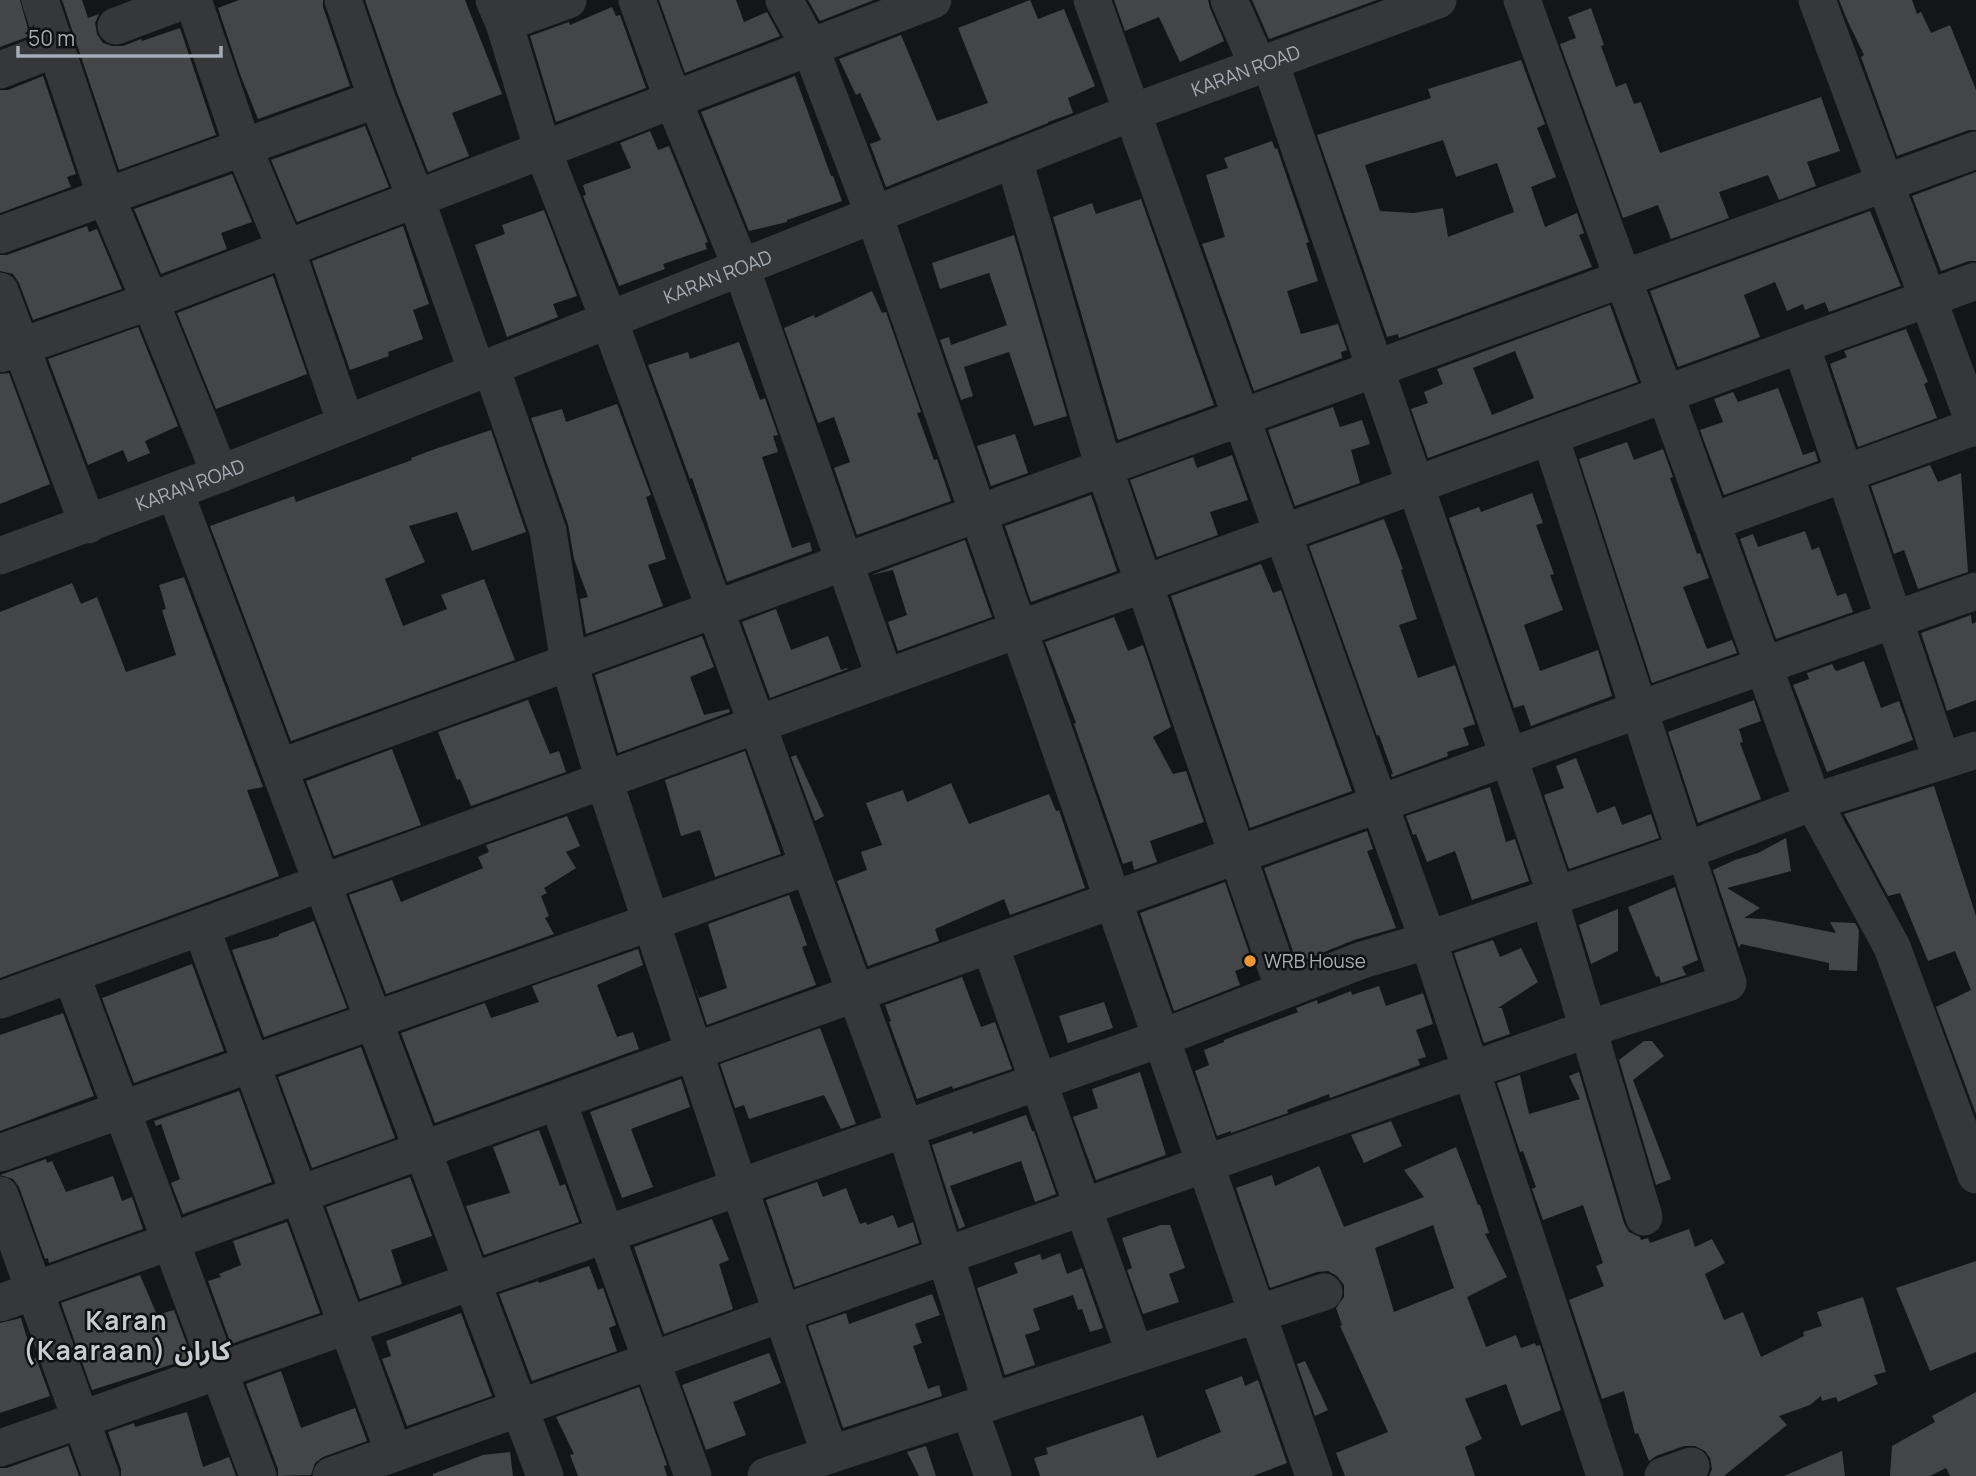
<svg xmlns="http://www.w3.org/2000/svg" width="1976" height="1476" font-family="Manrope,'Noto Sans Arabic',sans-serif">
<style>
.building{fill:#434549;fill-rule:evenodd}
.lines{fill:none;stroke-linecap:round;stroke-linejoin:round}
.minor{stroke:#35373b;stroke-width:37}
.poi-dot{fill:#eb9637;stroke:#0f1011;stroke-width:2.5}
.labels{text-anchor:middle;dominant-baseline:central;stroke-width:5;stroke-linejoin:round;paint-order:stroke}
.street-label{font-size:19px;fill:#a7adb6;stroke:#0f1011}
.poi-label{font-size:19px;fill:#a7adb6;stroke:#0f1011;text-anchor:start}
.district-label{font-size:26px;font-weight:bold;letter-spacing:2px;fill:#c7ccd2;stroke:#0f1011}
</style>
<rect width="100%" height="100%" fill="#141516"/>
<path class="building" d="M0 0H20L30 36 0 47Z
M62 0H82L88 18 99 14 95 23 97 34 103 43 112 46H123L141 39 142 41 180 28 216 135 119 170Z
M239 0H323V7L350 86 258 119 240 74 218 8Z
M365 0H465L502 94 452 113 469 156 428 172 397 92Z
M659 0H736L744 22 767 12 780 36 685 73Z
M808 0H874L820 21Z
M1030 0 1038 19 1064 9 1095 86 1068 98 1073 113 1048 122V123L886 187 870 144 881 140 860 93 856 95 839 59 901 35 937 121 988 103 958 28Z
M1114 0H1208L1210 8 1224 41 1180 62 1159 17 1125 31Z
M1252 0H1377L1269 39Z
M1839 0H1912L1917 14 1921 12 1931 33 1950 25 1976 90V130H1969L1897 156 1861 57 1864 55 1848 22Z
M612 7 616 16 620 15 646 88 556 122 530 36 569 22 570 25Z
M1591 8 1604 45 1601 46 1616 87 1626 83 1634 104 1641 102 1660 153 1821 97 1840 151 1807 162 1816 186 1779 200 1768 175 1719 192 1729 218 1671 239 1658 205 1623 218 1560 44 1576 38 1568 17Z
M1521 60 1545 124 1537 128 1556 177 1531 187 1545 227 1577 213 1584 233 1579 235 1592 267 1399 338 1398 334 1387 337 1317 135 1431 98 1428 89ZM1443 140 1456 177 1497 163 1514 212 1448 237 1443 208 1414 213 1380 211 1365 165Z
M43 76 76 174 67 177 71 187 0 213V90H8Z
M795 76 831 176H833L842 201 787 220V222L749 231 701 112Z
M365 126 389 187 297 222 271 160Z
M650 131 658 150 669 146 708 242 705 243 707 249 663 264 665 269 619 286 583 196 586 195 583 185 631 168 620 143Z
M1272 141 1275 149 1277 148 1309 242 1306 243 1318 281 1287 291 1301 334 1338 324 1347 350 1341 352 1342 358 1254 391 1202 244 1225 237 1206 175 1228 168 1224 158Z
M1976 172V261H1969L1941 271 1912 196Z
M232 174 252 222 221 233 227 249 161 274 134 209Z
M1141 199 1214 405 1118 440 1053 217 1092 203 1096 214Z
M544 210 577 296 553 304 558 317 507 337 475 245 505 234 502 225Z
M1870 211 1901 286 1829 312 1825 302 1805 310 1803 304 1787 311 1775 282 1744 295 1760 337 1678 367 1650 291Z
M87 226 89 232 97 229 122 289 33 320 19 283 13 274 0 271V255H7Z
M403 226 429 304 413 310 423 339 388 352 389 356 350 370 312 261Z
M1014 235 1067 416 1034 426 1009 352 964 367 973 396 961 400 940 340 949 337 951 345 1007 325 989 273 940 289 932 263Z
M273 276 307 374 216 409 177 313Z
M872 291 882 313 886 312 921 412 917 413 934 460 937 459 951 501 857 535 834 468 850 462 834 417 818 423 784 328 814 315 815 318Z
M1610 305 1638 382 1428 458 1411 409 1428 403 1424 392 1443 384 1437 369ZM1515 351 1534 398 1492 415 1473 368Z
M138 327 178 426 145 441 150 453 128 462 123 450 88 465 48 359Z
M1906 329 1928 382 1924 384 1937 418 1858 447 1830 364 1847 357 1844 351Z
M739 342 760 400 765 398 778 435 773 436 778 452 762 457 792 548 810 542 812 551 727 582 692 478 690 479 648 365 688 352 690 359Z
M9 373 50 484 0 504V374Z
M1778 388 1803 455 1815 451 1818 461 1724 495 1700 430 1723 422 1714 399 1733 392 1738 402Z
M617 404 651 495 646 497 666 559 648 565 663 606 586 634 580 599 588 597 574 559 568 524 531 418 562 409 566 422Z
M1333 407 1340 427 1362 420 1370 444 1351 450 1360 483 1295 506 1268 430Z
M491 430 526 532 472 551 457 512 409 526 425 562 385 579 403 626 447 609 441 595 484 579 515 660 291 741 210 526 294 496 296 502 412 460 411 458 435 449Z
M1015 434 1028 473 991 486 977 446Z
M1627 442 1634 460 1663 449 1673 477 1670 478 1697 554 1700 553 1709 578 1683 587 1707 649 1732 640 1737 653 1652 683 1579 459Z
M1232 455 1248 500 1210 512 1218 535 1157 557 1130 480 1193 457 1197 468Z
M1930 465 1938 482 1961 473 1968 572 1918 589 1904 550 1894 554 1871 486Z
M1532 493 1543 523 1536 525 1554 574 1550 575 1563 610 1524 625 1540 671 1598 650 1612 696 1531 726 1524 705 1514 708 1449 518 1479 507 1481 512Z
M1091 495 1117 571 1031 602 1005 526Z
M1384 519 1403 569 1401 570 1417 619 1399 625 1418 678 1455 665 1475 724 1463 728 1469 745 1447 752 1448 756 1392 777 1391 774H1393L1379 735 1377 736 1309 546Z
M1805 531 1812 550 1819 547 1837 596 1846 593 1853 612 1776 639 1740 539 1753 534 1758 547Z
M965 540 992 617 898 651 888 622 907 615 893 570 871 575Z
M1261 564 1273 593 1281 590 1352 791 1250 828 1171 596Z
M184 577 263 787 247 790 279 876 0 978V612L72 583 81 604 97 597 126 672 176 655 162 610 166 609 159 585Z
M776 609 791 650 828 636 841 670 847 668 848 669 770 698 742 622Z
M1971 615 1972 624 1976 622V700L1947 711 1921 633Z
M1114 617 1128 651 1143 645 1171 727 1153 737 1173 774 1186 771 1204 822 1150 841 1157 862 1134 870 1132 861 1123 864 1074 724 1076 723 1045 642Z
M702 636 714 667 690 677 704 715 729 709 730 712 618 753 595 675Z
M1864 661 1881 708 1899 701 1913 740 1827 772 1793 685 1809 679 1807 673 1832 664 1835 670 1837 671Z
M528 700 550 754 559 751 566 772 471 806 460 779 457 780 438 732Z
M1754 700 1761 721 1739 729 1743 742 1740 743 1761 799 1698 823 1668 732Z
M392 749 421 825 334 856 306 781Z
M745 751 781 854 715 877 700 830 681 836 665 780Z
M796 755 824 816 815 821 791 757Z
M1576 758 1597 813 1615 806 1622 825 1651 814 1659 838 1569 869 1544 795 1564 788 1556 766Z
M951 783 969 824 1049 794 1056 811 1059 810 1085 888 1010 915 1004 899 935 929 939 941 868 966 837 881 867 870 861 852 882 845 866 803 903 790 907 802Z
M1934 786 1976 916V1114L1936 1007 1971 990 1955 951 1928 961 1900 893 1888 896 1844 814Z
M1490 787 1506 842 1515 839 1529 881 1472 900 1455 851 1427 862 1416 834 1413 835 1406 816Z
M567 816 580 846 566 852 576 868 544 888 547 893 541 896 549 916 545 918 554 934 386 994 349 895 392 880 401 902 483 868 478 857 489 852 486 845Z
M1367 831 1373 849 1367 851 1396 928 1354 940 1297 963 1264 868Z
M1786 838 1791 871 1727 888 1760 908 1744 918 1765 919 1836 933 1830 922 1855 923 1859 930 1857 971 1829 970V963L1741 944 1739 948 1713 870 1735 860 1758 853Z
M1225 882 1253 964 1235 971 1240 985 1174 1011 1140 913Z
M1675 887 1698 960 1682 967 1686 975 1661 983 1659 976 1656 977 1628 907Z
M789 895 807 945 802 947 816 985 707 1025 693 981 699 998 727 988 708 924Z
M1618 909V951L1591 964 1579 925Z
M314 921 347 1008 264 1037 232 950 279 936V934Z
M1493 940 1500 957 1521 948 1538 982 1498 1008H1502L1510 1034 1484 1043 1454 953Z
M638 949 643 965 597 985 617 1037 633 1032 639 1049 435 1123 401 1033 485 1003 491 1018 539 1002 532 986Z
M192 964 224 1051 134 1083 102 998Z
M962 977 981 1027 995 1022 1012 1069 953 1089 952 1086 917 1099 889 1022 891 1021 885 1005Z
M1379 986 1386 1006 1423 993 1433 1024 1416 1030 1426 1057 1418 1059 1420 1065 1330 1098 1329 1094 1287 1110 1288 1113 1231 1133V1131L1217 1136 1195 1071 1209 1065 1204 1050 1224 1042V1040L1298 1012 1296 1008 1317 1000 1318 1004 1351 991 1352 995Z
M1104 1002 1113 1028 1068 1043 1059 1016Z
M63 1013 94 1096 0 1131V1035Z
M820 1028 856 1124 841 1129 824 1095 749 1119 744 1105 735 1108 720 1064Z
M1644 1041H1652L1664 1056 1633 1080 1671 1179 1656 1185 1619 1060Z
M361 1047 395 1138 312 1168 278 1077Z
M1140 1072 1166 1155 1096 1180 1073 1117 1098 1108 1092 1089Z
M1579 1072 1624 1223 1629 1232 1640 1237 1641 1240 1648 1238 1650 1243 1689 1229 1695 1247 1712 1239 1725 1263 1705 1274 1724 1320 1743 1312 1761 1357 1804 1336 1803 1332 1822 1326 1817 1312 1863 1297 1886 1372 1874 1375 1878 1384 1838 1402 1836 1397 1822 1401 1821 1396 1810 1405 1779 1416 1787 1425 1724 1476H1709L1712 1469 1710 1458 1705 1451 1695 1446H1684L1656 1456 1649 1461 1638 1433 1635 1434 1624 1391 1602 1399 1569 1300 1604 1286 1596 1266 1603 1263 1583 1205 1543 1220 1532 1189 1536 1187 1523 1151 1520 1152 1497 1083 1520 1075 1529 1114 1580 1099 1569 1076Z
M681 1079 690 1107 631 1129 653 1187 622 1198 590 1112Z
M239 1091 272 1182 183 1214 171 1183 180 1179 161 1124 156 1126 154 1121Z
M1026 1115 1032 1131H1034L1056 1194 1035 1202 1021 1161 950 1186 965 1226 959 1229 932 1145 972 1131 973 1134Z
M1391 1121 1402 1146 1364 1163 1351 1135Z
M539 1130 560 1186 565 1184 579 1222 484 1255 466 1206 510 1193 493 1147Z
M1456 1147 1478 1205H1480L1489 1233 1485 1234 1507 1277 1467 1297 1486 1347 1516 1335 1521 1348 1535 1343 1536 1346 1540 1345 1561 1410 1521 1426 1506 1384 1465 1399 1482 1439 1465 1447 1475 1476H1345L1336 1453 1388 1432 1340 1326 1342 1325 1336 1308 1344 1297V1285L1337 1276 1328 1271 1317 1272 1270 1288 1236 1188 1272 1175 1275 1186 1319 1166 1344 1227 1424 1197 1404 1170ZM1433 1225 1454 1288 1394 1312 1375 1248Z
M46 1159 47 1163 52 1161 66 1192 113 1176 122 1201 132 1197 143 1229 49 1263 48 1258 45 1259 19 1187 13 1179 0 1175Z
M410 1177 432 1236 391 1250 402 1284 360 1299 326 1207Z
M817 1182 823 1197 846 1188 860 1224 866 1222 867 1225 893 1215 898 1228 913 1222 919 1243 795 1287 766 1200Z
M712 1219 729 1260 719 1264 733 1309 664 1334 634 1247Z
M287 1222 320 1313 231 1344 208 1281 221 1277 219 1274 241 1265 233 1241Z
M1161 1225H1170L1185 1268 1169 1274 1179 1302 1143 1314 1127 1270 1132 1268 1122 1238Z
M1060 1253 1067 1274 1082 1268 1103 1328 1090 1332 1082 1309 1078 1310 1073 1295 1033 1309 1040 1330 1025 1335 1035 1365 1005 1375 977 1288 1018 1273 1014 1263 1040 1254 1042 1260Z
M1976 1261V1352L1930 1371 1896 1288Z
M589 1266 598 1290 603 1288 616 1325 609 1328 617 1351 532 1381 499 1294 538 1281 539 1283Z
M140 1275 157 1315 174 1310 192 1358 92 1390 61 1303Z
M932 1294 940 1315 915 1324 922 1343 913 1346 928 1389 939 1385 942 1396 843 1428 808 1326 846 1313 849 1324Z
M461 1313 492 1396 407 1426 382 1359 391 1356 386 1341Z
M21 1318 33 1359 36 1358 50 1396 0 1413V1323Z
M769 1353 781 1383 733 1402 746 1435 706 1450 682 1385Z
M1305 1361 1328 1410 1315 1416 1297 1364Z
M281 1371 301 1428 355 1408 367 1441 323 1457 315 1463 311 1475 278 1476V1469L246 1384Z
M1242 1376 1245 1386 1258 1380 1287 1463 1253 1476H1040L1034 1458 1048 1454 1046 1448 1143 1415 1157 1458 1221 1432 1205 1390Z
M639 1387 667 1465 664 1466 667 1476H578L570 1455 574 1454 556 1417Z
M1976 1392V1476H1950L1946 1468 1930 1476H1890L1892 1446 1935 1422 1932 1416Z
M187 1412 203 1467 229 1457 236 1476H121V1469L108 1432 134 1423 135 1427Z
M68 1446 79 1476H0V1468H7Z
M926 1446 936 1476H919L907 1452Z
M1842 1451 1845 1476H1784Z
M510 1452 513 1476H433V1474L483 1455Z"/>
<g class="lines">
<g class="minor">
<path d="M40 0 106 197 150 301 220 474"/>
<path d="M193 0 243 147 286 249 346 424"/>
<path d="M343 0 377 99 416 199 477 372"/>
<path d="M494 0 504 23 543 151 609 320 905 1128 991 1402"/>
<path d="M637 0 673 100 741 267 885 678"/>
<path d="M784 0 810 47 874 215 1314 1476"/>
<path d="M1092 0 1428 940 1605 1476"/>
<path d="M1229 0 1258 66"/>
<path d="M1522 0 1813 802 1892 947 1976 1175"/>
<path d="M1817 0 1976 428"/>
<path d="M504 23 568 0"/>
<path d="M116 26 186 0"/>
<path d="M1270 62 1556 895"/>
<path d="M0 70 57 48"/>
<path d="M1014 160 1104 468 1284 990"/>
<path d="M0 235 377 99"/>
<path d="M0 291 88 525"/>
<path d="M1801 345 1942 761"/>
<path d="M0 354 150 301 933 0"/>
<path d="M491 367 548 531 569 663 604 780 739 1187 830 1455"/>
<path d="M175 492 545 1476"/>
<path d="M1711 522 1976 426"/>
<path id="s1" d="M0 556 220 474 1133 112 1438 0"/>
<path d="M279 768 1976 150"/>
<path d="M1549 898 1644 1217"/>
<path d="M201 927 394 1453"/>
<path d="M990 945 1135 1354"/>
<path d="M71 974 258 1476"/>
<path d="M0 1000 1976 281"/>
<path d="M558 1102 693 1476"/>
<path d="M0 1153 809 866"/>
<path d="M0 1195 101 1476"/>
<path d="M0 1303 1638 710 1976 591"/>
<path d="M969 1409 993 1476"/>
<path d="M0 1448 1151 1042 1362 960 1410 946 1685 851 1813 802 1976 750"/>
<path d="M331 1476 783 1313 1588 1029 1728 983 1550 436"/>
<path d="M766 1476 1324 1292"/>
<path d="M1663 1476 1691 1466"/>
</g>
</g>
<circle class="poi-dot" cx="1250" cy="961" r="7"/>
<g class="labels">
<g class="street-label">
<text stroke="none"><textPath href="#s1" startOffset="1337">KARAN ROAD</textPath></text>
<text stroke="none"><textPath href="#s1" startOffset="770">KARAN ROAD</textPath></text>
<text stroke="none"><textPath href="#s1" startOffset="203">KARAN ROAD</textPath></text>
</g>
<g class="poi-label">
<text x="1264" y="961">WRB House</text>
</g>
<g class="district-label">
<text x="127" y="1320">Karan<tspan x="127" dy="30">(Kaaraan) كاران</tspan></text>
</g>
</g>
<path d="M18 46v10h203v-10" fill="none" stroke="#a7adb6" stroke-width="3.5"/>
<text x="28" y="46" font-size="21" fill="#a7adb6" stroke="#0f1011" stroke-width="5" paint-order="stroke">50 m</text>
</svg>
